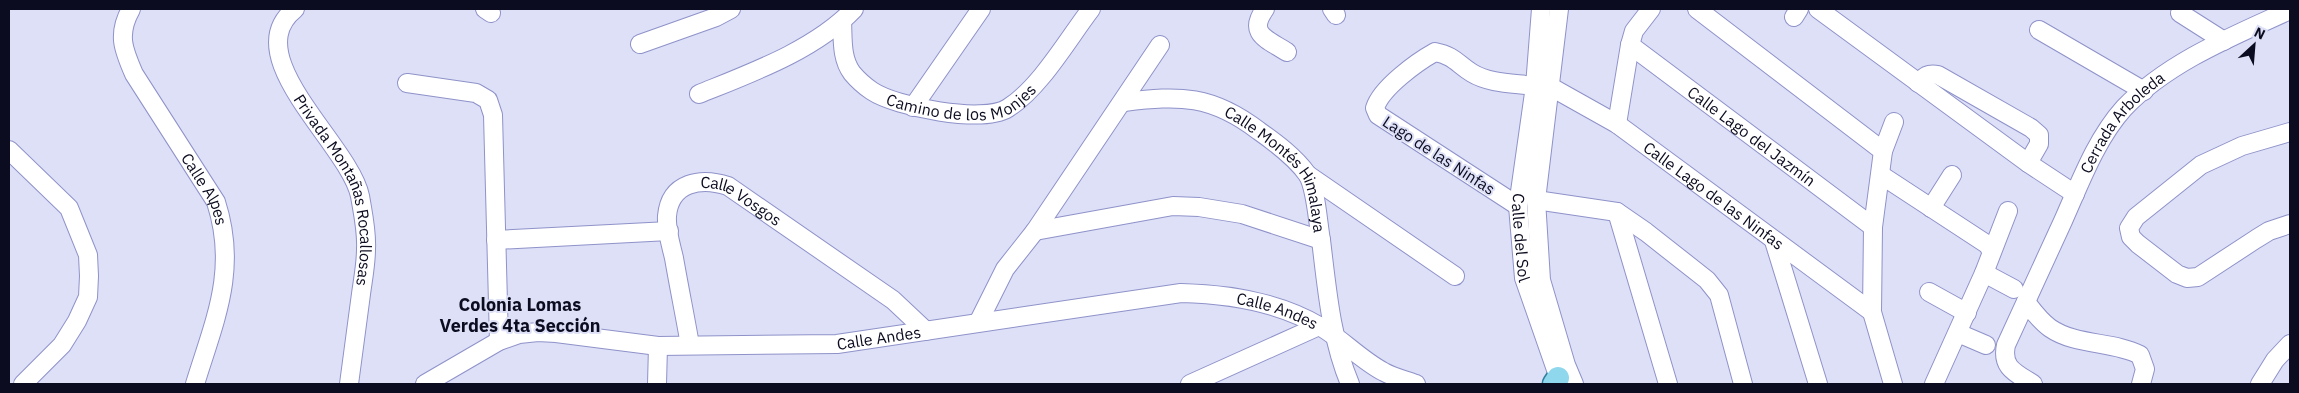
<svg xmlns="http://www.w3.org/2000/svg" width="2299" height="393" font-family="'IBM Plex Sans',sans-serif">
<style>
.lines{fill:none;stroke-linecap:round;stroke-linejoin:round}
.minor-casing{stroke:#8f92c9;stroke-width:20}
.major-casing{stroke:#307f9d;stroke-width:25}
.minor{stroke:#fff;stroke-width:18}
.major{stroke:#8fd7ec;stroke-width:22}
.labels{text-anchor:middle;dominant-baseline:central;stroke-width:4;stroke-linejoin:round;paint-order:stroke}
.street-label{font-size:16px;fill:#0c0c20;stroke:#dde0f7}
.neighbourhood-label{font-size:18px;font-weight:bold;fill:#0c0c20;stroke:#dde0f7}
</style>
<rect width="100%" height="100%" fill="#dde0f7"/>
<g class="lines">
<defs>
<g id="minor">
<path id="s1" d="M131 9C117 34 123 49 134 74L216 202C238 270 215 319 195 384"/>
<path id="s2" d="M295 9C236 56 349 144 360 196 363 214 367 231 366 249 366 264 363 279 361 294 357 324 353 354 349 384"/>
<path d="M485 9 491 13"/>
<path d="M1265 9C1247 34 1267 39 1287 52"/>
<path d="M1332 9 1336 15"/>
<path id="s3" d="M1541 9 1535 86 1518 206 1524 278 1561 384"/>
<path d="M1559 9 1536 200 1541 280 1566 365 1574 384"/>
<path d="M1697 9 1883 151"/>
<path d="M1818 9 2028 163 2075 194"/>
<path d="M2180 13 2224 41"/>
<path d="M1794 17 1799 9"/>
<path id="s4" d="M842 21C843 39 841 58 852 73 857 79 866 87 872 91 896 107 983 124 1008 108 1040 88 1068 39 1091 9"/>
<path d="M2039 30 2144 91"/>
<path d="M640 44 716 17 731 9"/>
<path id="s5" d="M1630 45 1873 227"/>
<path d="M407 83 476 93 488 100 493 115 499 341"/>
<path d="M1918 83C1925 76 1928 73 1938 75L2031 128 2039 135V144L2028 163"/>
<path id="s6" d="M1551 87 1617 124 1872 312"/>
<path d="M699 94C751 73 815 50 854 9"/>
<path id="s7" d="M1124 102C1180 95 1212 95 1259 131 1276 143 1295 157 1307 174 1316 186 1318 225 1321 240 1327 289 1331 339 1350 384"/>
<path d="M913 107 981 9"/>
<path d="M1617 124 1630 45 1634 31 1651 9"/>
<path d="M2290 132 2242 146 2201 165 2136 217 2129 228 2131 237 2138 244 2177 274 2187 278 2198 277 2256 239 2269 231 2290 224"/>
<path d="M9 150 69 208 88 255 89 276 88 297 77 321 62 345 23 384"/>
<path d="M1308 175 1455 276"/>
<path d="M1881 175 1988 245 1991 251"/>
<path d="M1536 200 1617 212 1646 232 1707 280 1719 295 1743 384"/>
<path d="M1518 206 1378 115 1375 108C1381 88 1417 62 1435 52 1455 56 1457 64 1472 73 1490 84 1515 83 1535 86"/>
<path d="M1931 208 1952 175"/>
<path d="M1617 212 1668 384"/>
<path d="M1035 231 1173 206 1199 207 1242 214 1321 240"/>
<path d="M496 240 669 231"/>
<path d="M1774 241 1818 384"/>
<path d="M1984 273 2014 289"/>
<path d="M1929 292 1967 313"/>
<path d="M2026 302C2033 311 2040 321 2050 328 2076 346 2113 341 2140 355L2145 369 2141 384"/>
<path d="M979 321 1005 269 1035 231 1160 45"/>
<path d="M1958 333 1986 345"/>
<path id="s8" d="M690 345C685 316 679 287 674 258 671 245 666 230 667 216 670 182 701 177 728 186L893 300 926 331"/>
<path id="s9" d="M425 384 499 341 519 334 538 332 556 333 658 346 837 344 1181 293C1229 294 1279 302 1321 327 1343 340 1361 360 1384 372 1393 377 1405 380 1416 384"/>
<path d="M657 384 658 346"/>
<path d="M1190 384 1319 326"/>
<path d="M1893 384 1872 312 1873 227 1883 151 1894 122"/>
<path d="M1934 384 1984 273 2008 211"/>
<path id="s10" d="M2033 384C2016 373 2001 368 2006 345 2025 304 2044 263 2063 221 2080 183 2096 139 2124 108 2168 62 2233 36 2290 10"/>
<path d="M2260 384 2275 360 2290 344"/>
</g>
<path id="major" d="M1554 384 1558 378"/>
</defs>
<use href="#minor" class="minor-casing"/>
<use href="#major" class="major-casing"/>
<use href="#minor" class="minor"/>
<use href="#major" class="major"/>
</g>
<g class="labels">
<g class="street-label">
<text stroke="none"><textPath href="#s4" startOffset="176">Camino de los Monjes</textPath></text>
<text stroke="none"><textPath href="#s10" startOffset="305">Cerrada Arboleda</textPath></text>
<text stroke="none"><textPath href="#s5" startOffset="152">Calle Lago del Jazmín</textPath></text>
<text transform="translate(1439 155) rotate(33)">Lago de las Ninfas</text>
<text stroke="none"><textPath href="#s7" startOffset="186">Calle Montés Himalaya</textPath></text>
<text stroke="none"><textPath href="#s1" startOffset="204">Calle Alpes</textPath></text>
<text stroke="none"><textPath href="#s2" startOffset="201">Privada Montañas Rocallosas</textPath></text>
<text stroke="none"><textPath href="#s6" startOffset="196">Calle Lago de las Ninfas</textPath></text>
<text stroke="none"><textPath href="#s8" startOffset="229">Calle Vosgos</textPath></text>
<text stroke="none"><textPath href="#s3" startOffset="230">Calle del Sol</textPath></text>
<text stroke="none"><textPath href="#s9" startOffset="872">Calle Andes</textPath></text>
<text stroke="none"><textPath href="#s9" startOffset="468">Calle Andes</textPath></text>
</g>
<g class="neighbourhood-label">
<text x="520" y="304">Colonia Lomas<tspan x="520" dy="21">Verdes 4ta Sección</tspan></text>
</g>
</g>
<rect width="2299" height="393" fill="none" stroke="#0c0c20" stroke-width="20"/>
<g transform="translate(2254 45) rotate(26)" stroke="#dde0f7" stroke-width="4" paint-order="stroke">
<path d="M0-4L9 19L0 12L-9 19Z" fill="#0c0c20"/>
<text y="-8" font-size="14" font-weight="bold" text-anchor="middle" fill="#0c0c20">N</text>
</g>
</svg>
